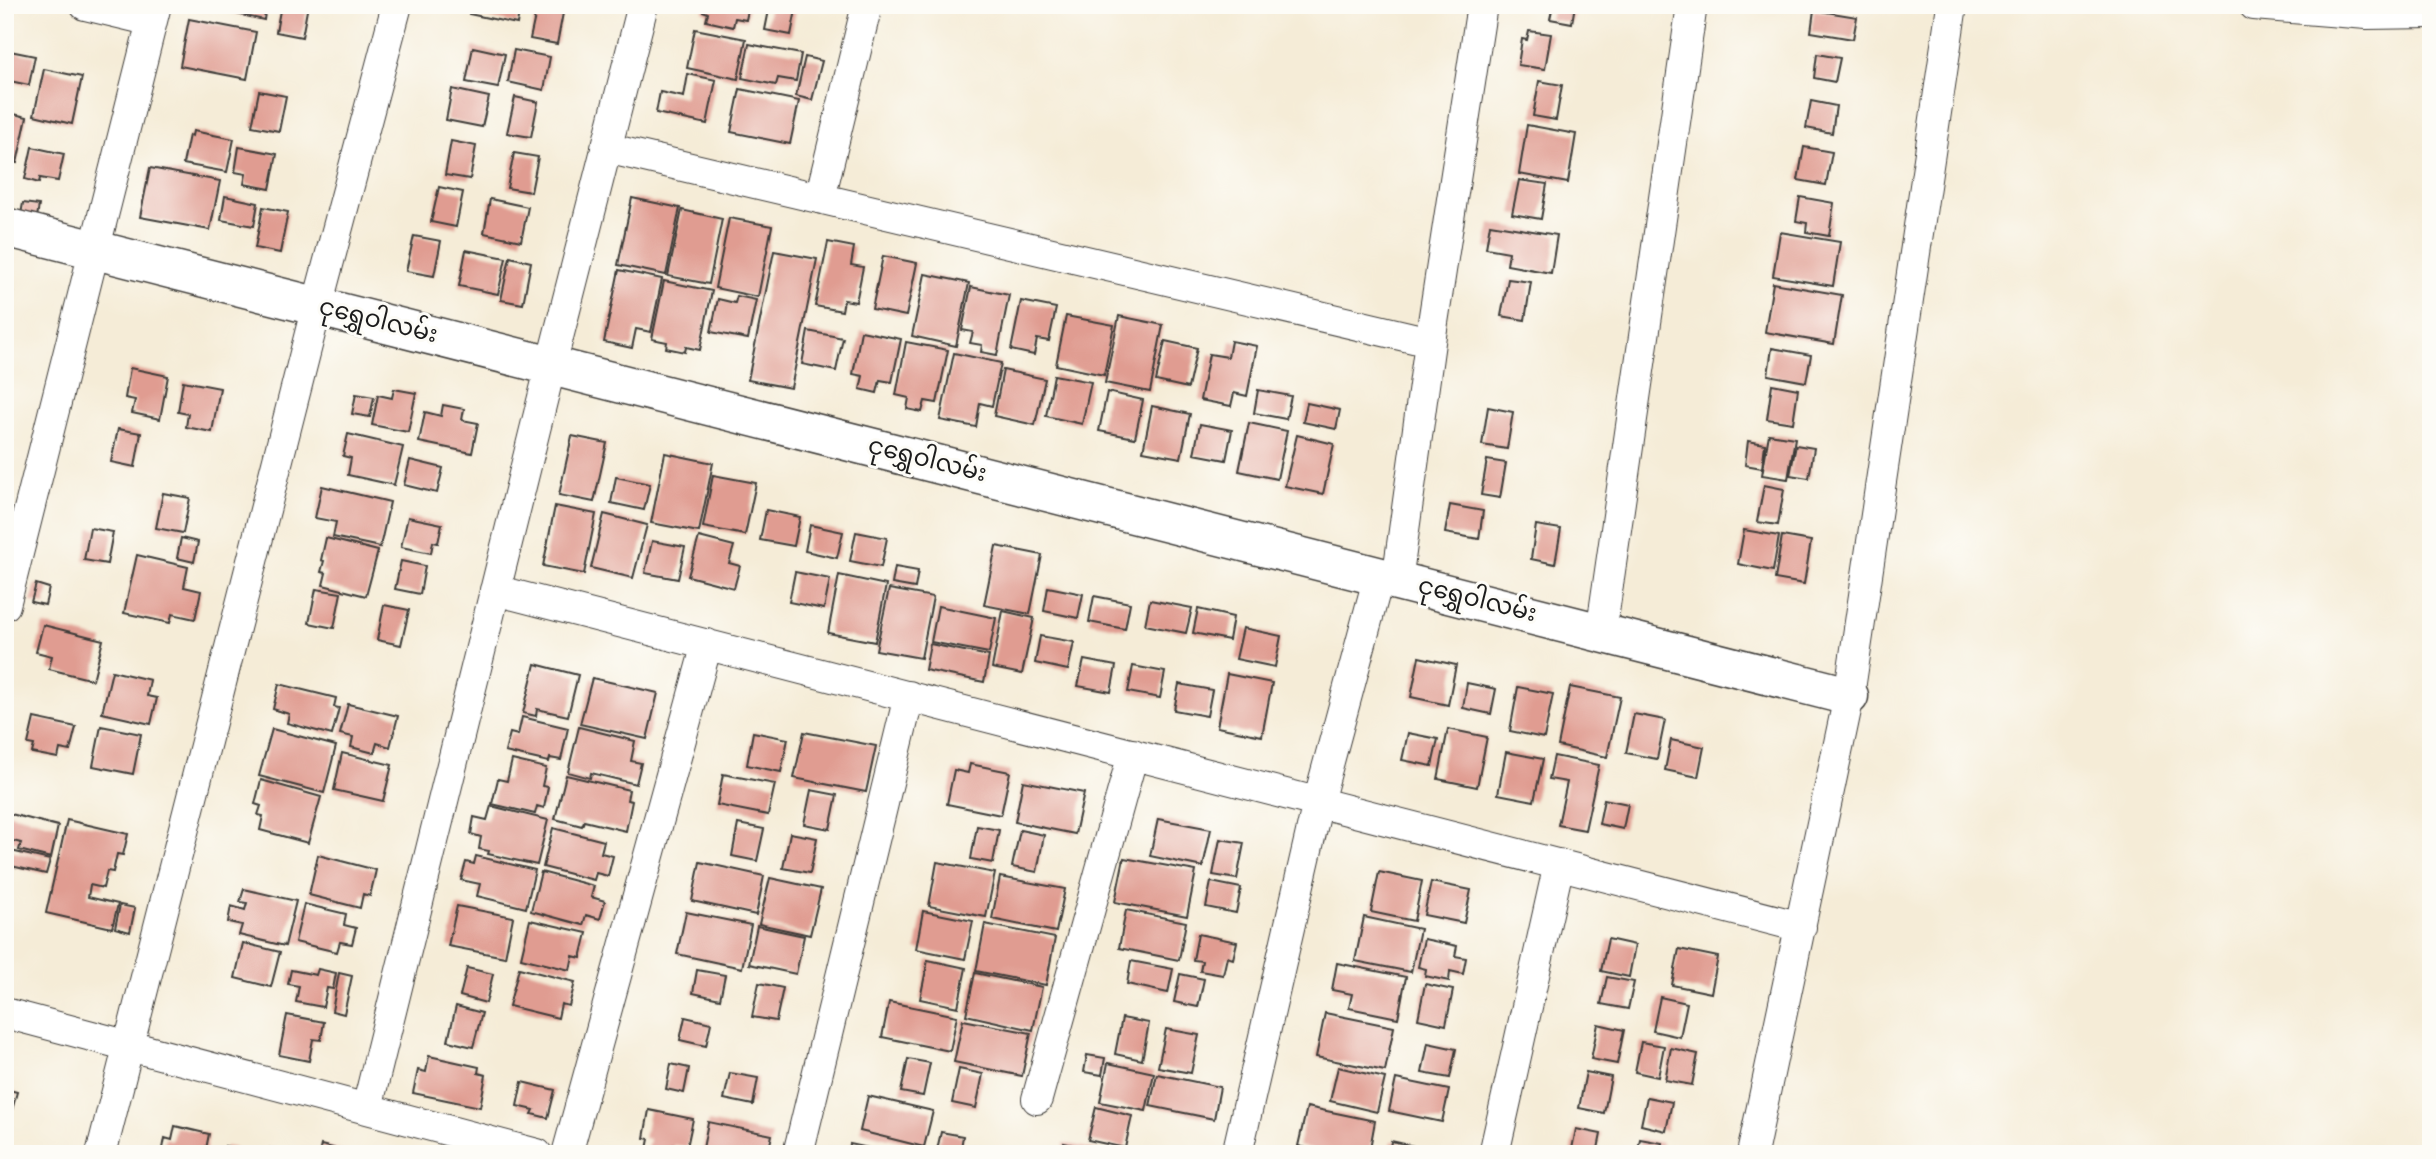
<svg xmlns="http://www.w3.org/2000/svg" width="2436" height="1159" font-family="'Old Standard TT','Noto Sans Myanmar',serif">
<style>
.building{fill:#e09c91}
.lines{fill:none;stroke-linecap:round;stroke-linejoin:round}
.street-casing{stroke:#3d3b38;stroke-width:32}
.secondary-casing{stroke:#3d3b38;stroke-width:41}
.street{stroke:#fff;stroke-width:30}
.secondary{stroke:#fff;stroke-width:38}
.labels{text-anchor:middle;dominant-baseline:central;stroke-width:6;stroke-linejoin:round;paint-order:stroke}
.street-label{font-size:24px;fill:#1c1c1c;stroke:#fdfcf7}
</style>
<rect width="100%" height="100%" fill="#fdfcf7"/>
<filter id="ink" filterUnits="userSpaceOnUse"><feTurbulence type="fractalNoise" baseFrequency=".0143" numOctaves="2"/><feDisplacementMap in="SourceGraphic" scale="14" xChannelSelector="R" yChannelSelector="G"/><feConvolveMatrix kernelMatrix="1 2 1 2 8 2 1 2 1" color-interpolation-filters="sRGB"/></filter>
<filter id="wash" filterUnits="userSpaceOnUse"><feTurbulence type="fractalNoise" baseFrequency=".00686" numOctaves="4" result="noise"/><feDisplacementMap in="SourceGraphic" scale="28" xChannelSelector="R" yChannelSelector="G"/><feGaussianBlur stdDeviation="1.57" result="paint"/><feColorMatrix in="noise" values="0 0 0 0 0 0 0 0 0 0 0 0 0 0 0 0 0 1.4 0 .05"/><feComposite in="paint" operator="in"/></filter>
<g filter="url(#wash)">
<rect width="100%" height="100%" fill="#f5ecd7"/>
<g id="blocks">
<path class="building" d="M195 5H266L264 20Z
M281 5H308L302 37 276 32Z
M470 5H520L517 24 469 14Z
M704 5H749L746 20 735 18 733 27 706 21 708 13 703 11Z
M770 5H797L791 35 765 30Z
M1553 5H1575L1572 23 1550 19Z
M537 7 563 13 557 44 530 39Z
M1814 10 1857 17 1853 39 1811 32Z
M189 19 256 32 247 79 180 66Z
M695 29 746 39 738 79 687 68Z
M1529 31 1551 34 1545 69 1518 65 1522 39 1527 40Z
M749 44 801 54 796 81 778 78 776 85 742 78Z
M473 47 505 54 498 88 466 82Z
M5 50 35 56 29 85 5 80Z
M514 50 550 57 544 90 508 82Z
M1817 54 1840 58 1835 82 1814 78Z
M805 57 822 61 812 100 796 96Z
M44 69 82 77 72 124 34 115Z
M688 74 716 80 707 124 656 113 660 92 684 97Z
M1539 81 1562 85 1556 120 1533 116Z
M452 89 489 97 482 127 446 120Z
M740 89 799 101 790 144 731 132Z
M259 91 286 96 279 131 252 126Z
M515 97 538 102 531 137 507 133Z
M1811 101 1836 106 1832 133 1806 128Z
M5 112 27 117 17 163 5 161Z
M1527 125 1576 134 1568 183 1519 174Z
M193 131 234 139 227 172 183 164 189 135 192 136Z
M451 141 476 146 470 179 445 175Z
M32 147 64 154 58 181 40 178 39 183 25 179Z
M239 147 277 154 270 189 244 184 246 174 235 172Z
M1804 147 1832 152 1826 185 1798 180Z
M514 153 538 157 531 192 507 188Z
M150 168 220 181 210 230 140 217Z
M1519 180 1547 184 1541 219 1512 214Z
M439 187 463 192 456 227 431 222Z
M225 196 258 203 254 226 221 220Z
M1800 197 1834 203 1829 236 1806 232 1807 223 1796 221Z
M632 198 680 208 666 275 618 265Z
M490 199 528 207 521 241 484 233Z
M23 203 39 205 36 223 20 220Z
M263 207 288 212 280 253 255 248Z
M682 210 722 219 709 284 668 276Z
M729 218 772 226 758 297 715 288Z
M1490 224 1557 235 1551 273 1507 265 1509 252 1486 248Z
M1780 232 1840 242 1833 286 1773 276Z
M414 236 441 241 434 276 406 271Z
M828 242 854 247 851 265 863 267 856 302 844 300 842 311 815 306Z
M466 250 506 258 498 294 459 286Z
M774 251 817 259 791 388 748 380Z
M883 256 917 263 906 316 872 309Z
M510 257 531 262 523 304 501 300Z
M619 270 662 279 651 332 636 329 632 348 604 342Z
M925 274 969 283 956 346 912 336Z
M1508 279 1531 282 1525 320 1501 316Z
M664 281 712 291 700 350 686 347 685 352 666 348 667 342 652 339Z
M1773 283 1842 295 1834 344 1765 332Z
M971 287 1009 295 997 355 981 352 982 345 970 343 973 332 962 330Z
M5 291 13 293 6 324H5Z
M737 296 756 300 748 339 711 332 718 299 735 303Z
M1021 301 1056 308 1049 341 1037 339 1034 355 1011 350Z
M1066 316 1114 325 1104 375 1056 365Z
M1119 316 1163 325 1150 392 1105 383Z
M808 331 843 338 836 371 802 364Z
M861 331 901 339 892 382 880 380 877 393 860 389 863 376 853 374Z
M1165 341 1197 348 1188 388 1156 381Z
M1231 341 1257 346 1247 396 1234 393 1231 406 1200 400 1209 354 1228 357Z
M906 342 948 350 937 403 925 401 922 412 907 409 909 398 896 395Z
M1772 348 1811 355 1806 382 1768 375Z
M954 353 1001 363 992 406 980 403 976 427 940 420Z
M130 368 168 376 160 419 132 413 135 400 125 398Z
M1003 370 1045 379 1035 425 994 416Z
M1054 375 1091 382 1082 424 1046 416Z
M183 381 220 388 212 432 186 427 188 414 178 412Z
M1772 384 1798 389 1793 423 1767 419Z
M394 389 416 393 408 432 372 425 378 395 392 398Z
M1258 390 1291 396 1286 419 1254 413Z
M1107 392 1143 400 1135 438 1099 431Z
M356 394 374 397 370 417 352 414Z
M1307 403 1340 410 1336 429 1303 422Z
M443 405 464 409 462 420 478 423 472 453 419 442 425 412 441 416Z
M1152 406 1190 414 1181 458 1143 451Z
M1488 407 1513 412 1507 449 1482 445Z
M1249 423 1287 431 1277 479 1239 471Z
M1200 424 1232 430 1226 460 1194 454Z
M118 429 141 433 135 467 111 462Z
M348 434 403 447 394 485 348 475 351 458 343 456Z
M1769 434 1795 438 1788 479 1762 475Z
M1297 435 1334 444 1323 494 1285 486Z
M572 436 607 443 594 502 559 495Z
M1748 441 1765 444 1762 468 1745 465Z
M1796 445 1814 448 1809 478 1790 475Z
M665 453 713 463 699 532 651 523Z
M410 460 443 468 437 493 404 485Z
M1487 460 1506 463 1500 498 1481 495Z
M713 475 756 483 745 535 703 527Z
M616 477 650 484 644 510 611 503Z
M1764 485 1784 489 1778 525 1757 522Z
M322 486 390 502 380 547 333 537 336 522 315 518Z
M163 493 190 498 183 533 156 528Z
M1450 505 1483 511 1479 539 1445 533Z
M555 506 596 514 584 574 543 566Z
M766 510 800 517 794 546 760 540Z
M604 514 647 525 633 578 591 568Z
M408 517 442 524 438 543 433 542 431 553 401 547Z
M810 525 843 532 837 558 805 551Z
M1536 525 1561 529 1555 564 1531 559Z
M90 528 113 532 107 564 84 560Z
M1744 530 1779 536 1773 571 1738 564Z
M856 532 887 538 881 567 850 561Z
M1782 536 1811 541 1804 584 1775 579Z
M699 537 734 546 729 563 740 566 734 588 688 576Z
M181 538 198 542 194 562 177 558Z
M326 538 378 551 366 596 323 585 326 573 321 572 324 561 321 560Z
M652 541 685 547 678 579 645 573Z
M996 546 1042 555 1030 614 984 605Z
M137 555 188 567 184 587 201 591 195 619 172 614 170 623 124 613Z
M401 561 425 566 420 594 395 589Z
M895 567 918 571 915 588 892 584Z
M795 572 830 579 824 609 789 602Z
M839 575 886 585 875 642 828 633Z
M36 584 49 588 45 605 31 602Z
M1048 587 1083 594 1078 618 1044 611Z
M316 589 341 593 334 628 309 623Z
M889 589 933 597 921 658 876 650Z
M1094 596 1130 603 1125 629 1089 622Z
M1150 600 1192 608 1186 633 1145 625Z
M384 605 409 610 401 645 377 640Z
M938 606 996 618 989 653 931 642Z
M1198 609 1233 617 1229 640 1193 633Z
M1003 611 1034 618 1022 674 992 668Z
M43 625 103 640 93 680 49 669 52 656 36 652Z
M1243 628 1281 636 1275 667 1236 659Z
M1040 636 1074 642 1068 670 1035 663Z
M930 644 989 656 984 682 925 670Z
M1419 657 1456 665 1448 705 1411 697Z
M1084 660 1116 666 1111 692 1078 686Z
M535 664 578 675 568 716 537 709 536 716 523 713Z
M1133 666 1165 672 1160 698 1128 692Z
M112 671 150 680 147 696 157 698 151 724 102 713Z
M1227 674 1272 683 1262 736 1217 727Z
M592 678 658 693 647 739 580 724Z
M1467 683 1496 689 1491 714 1463 708Z
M279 684 336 698 334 707 339 708 332 735 287 723 289 714 273 709Z
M1179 684 1212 690 1207 716 1174 710Z
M1518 687 1553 694 1544 738 1510 731Z
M1570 687 1620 697 1607 757 1558 746Z
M348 704 398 716 390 747 377 743 374 753 351 747 353 737 340 734Z
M1634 714 1665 720 1657 759 1626 753Z
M522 717 568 728 561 760 550 758 549 762 505 752 510 733 518 735Z
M34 718 76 727 70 751 60 749 58 758 32 753 34 745 28 744Z
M101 726 141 734 133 774 93 766Z
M579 727 635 741 631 761 641 763 636 784 591 773 590 778 568 772Z
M272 729 336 746 324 793 259 776Z
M1448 729 1487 737 1477 787 1438 779Z
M753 732 788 739 781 772 747 765Z
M804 732 876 746 866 792 794 778Z
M1408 733 1438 739 1432 766 1402 760Z
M1671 740 1704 747 1698 777 1665 770Z
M1506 752 1543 759 1534 801 1498 794Z
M342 753 392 765 383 801 334 790Z
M1554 756 1599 765 1585 830 1558 825 1567 782 1549 779Z
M512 760 546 768 542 786 548 787 544 808 537 806 535 814 492 804 498 779 507 781Z
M970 764 1010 772 1001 815 947 804 954 770 968 773Z
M723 774 775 784 768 815 717 805Z
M566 775 629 790 627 800 632 801 626 831 584 821 582 826 555 819Z
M261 780 321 797 308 843 260 830 263 816 258 815 261 806 255 804Z
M1023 781 1084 793 1075 834 1015 822Z
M811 790 837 795 830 829 804 824Z
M1604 799 1628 804 1623 829 1599 824Z
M491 806 548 820 537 865 488 854 489 851 479 849 481 837 471 834 474 817 487 820Z
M7 813 58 826 51 858 19 850 21 843 5 839Z
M1158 819 1211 829 1203 867 1150 856Z
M67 820 128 834 123 855 117 854 113 872 107 871 103 888 90 885 88 897 118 904 112 928 46 913Z
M738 824 764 829 757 861 732 856Z
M977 826 999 830 993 863 971 859Z
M553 828 604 841 601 853 613 856 608 876 596 873 594 880 543 867Z
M1020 830 1044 835 1037 872 1012 867Z
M790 833 817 838 810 873 783 868Z
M1220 839 1244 843 1237 879 1213 875Z
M11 851 50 860 46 874 7 865Z
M318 855 376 870 370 896 363 894 360 908 309 895Z
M476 856 535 870 526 908 477 896 480 884 461 880 466 862 474 864Z
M1124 858 1196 871 1187 916 1115 902Z
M700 862 764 876 756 915 692 901Z
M937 862 995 873 986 917 929 906Z
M541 872 594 886 591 897 605 901 600 919 586 915 583 925 531 911Z
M1379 872 1422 881 1414 921 1371 912Z
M1000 877 1065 889 1056 932 992 919Z
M770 878 821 889 810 935 759 924Z
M1211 882 1241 888 1236 913 1206 907Z
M1431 882 1471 890 1464 923 1424 915Z
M244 889 296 901 285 946 239 935 242 925 228 922 231 906 245 910 247 903 240 902Z
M304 904 346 914 344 925 356 928 352 944 340 942 337 952 295 942Z
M120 905 135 908 130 932 115 928Z
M457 906 513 917 505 957 448 946Z
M1126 910 1186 922 1179 960 1119 948Z
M923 911 973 921 965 959 916 949Z
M686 912 751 925 742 968 677 954Z
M1364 917 1420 929 1411 972 1355 961Z
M530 920 587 933 581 958 573 956 570 970 521 958Z
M985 924 1055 938 1046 985 976 971Z
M757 926 804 936 796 974 749 964Z
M1198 934 1237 942 1233 959 1227 957 1223 975 1200 971 1202 961 1193 960Z
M1424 939 1457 946 1455 956 1466 958 1463 974 1450 971 1449 981 1425 976 1426 969 1418 967Z
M1608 939 1635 945 1629 977 1601 971Z
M243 943 280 952 271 987 235 978Z
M1679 949 1718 957 1711 993 1672 985Z
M928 960 966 968 958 1007 920 999Z
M1131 961 1173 969 1168 993 1127 984Z
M1337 963 1406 977 1398 1018 1349 1008 1352 994 1332 990Z
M467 968 493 974 486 1003 460 996Z
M519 968 575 982 569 1006 561 1004 558 1018 509 1006Z
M318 969 336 973 333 989 327 988 323 1007 296 1002 299 986 288 984 291 970 316 975Z
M697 970 725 975 720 999 693 993Z
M339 973 352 976 344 1014 332 1011Z
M975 973 1042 987 1033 1030 966 1015Z
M1180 974 1204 979 1198 1007 1174 1002Z
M1607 977 1634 982 1628 1009 1601 1004Z
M759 983 783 988 776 1021 752 1017Z
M1425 984 1453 990 1446 1025 1418 1019Z
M1660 997 1687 1003 1680 1037 1653 1031Z
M889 1002 957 1016 950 1051 882 1037Z
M456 1006 482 1013 473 1047 448 1041Z
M1325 1013 1394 1027 1385 1071 1316 1057Z
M287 1015 324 1022 321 1040 313 1039 309 1061 279 1055Z
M685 1017 711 1023 706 1046 680 1040Z
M1122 1018 1149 1023 1142 1060 1115 1054Z
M963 1020 1031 1033 1022 1076 954 1062Z
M1598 1024 1624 1030 1617 1064 1591 1059Z
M1166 1029 1199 1035 1191 1073 1158 1067Z
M1641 1042 1664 1046 1658 1077 1635 1072Z
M1428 1043 1456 1049 1450 1078 1422 1073Z
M1671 1048 1698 1054 1692 1085 1665 1080Z
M1087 1055 1105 1058 1102 1075 1084 1072Z
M429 1056 479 1067 478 1073 486 1075 480 1107 413 1093 418 1070 426 1072Z
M908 1059 930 1063 923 1096 901 1092Z
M1108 1063 1154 1073 1146 1111 1100 1102Z
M671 1064 689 1068 684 1093 666 1089Z
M1338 1067 1385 1078 1377 1112 1330 1101Z
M959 1069 983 1074 976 1108 952 1103Z
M1586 1072 1611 1077 1604 1113 1579 1108Z
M730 1073 758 1078 753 1105 724 1099Z
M1157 1074 1220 1087 1214 1119 1150 1106Z
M1396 1079 1449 1090 1442 1122 1389 1111Z
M522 1082 555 1090 548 1118 532 1114 534 1110 517 1106Z
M5 1089 17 1092 6 1132H5Z
M868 1096 933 1111 924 1147 860 1131Z
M1647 1097 1672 1102 1666 1131 1641 1125Z
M1096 1107 1132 1116 1125 1148 1088 1140Z
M1307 1107 1375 1121 1369 1154H1317L1318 1151 1298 1146Z
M649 1110 693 1119 687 1147 674 1145 672 1154 647 1149 649 1139 644 1138Z
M708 1122 772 1135 768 1154H702Z
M175 1126 209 1134 205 1154H162L165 1138 172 1140Z
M1576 1129 1601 1134 1597 1154H1571Z
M941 1132 963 1136 960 1154H936Z
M1640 1139 1662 1143 1660 1154H1637Z
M1391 1141 1414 1146 1413 1154H1389Z
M1064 1143 1109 1153V1154H1062Z
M850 1144 892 1153V1154H849Z
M321 1145 353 1153V1154H319Z
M225 1146 243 1150V1154H214L215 1150 224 1152Z
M270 1148 294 1153V1154H269Z"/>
</g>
</g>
<g filter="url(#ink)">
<use href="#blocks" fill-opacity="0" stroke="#3d3b38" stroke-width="2"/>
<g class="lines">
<defs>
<path id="street" d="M85 5 152 21
M2254 5 2367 14 2431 13
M606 148 1430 342
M820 198 867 5
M1397 581 1430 342 1482 5
M495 590 1801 927
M5 605 156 5
M1601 633 1692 5
M5 1013 537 1154
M1037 1099 1133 754
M367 1108 551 365 643 5
M101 1154 317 306 397 5
M567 1154 707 644
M798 1154 909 696
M1237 1154 1318 802 1379 576
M1494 1154 1559 864
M1752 1154 1849 696 1952 5"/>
<path id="secondary" d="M5 227 1849 696"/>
</defs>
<use href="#street" class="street-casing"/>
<use href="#secondary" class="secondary-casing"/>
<use href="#street" class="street"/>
<use href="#secondary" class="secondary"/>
</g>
</g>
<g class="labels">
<g class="street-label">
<text transform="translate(378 322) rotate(14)">ငုရွှေဝါလမ်း</text>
<text transform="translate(927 461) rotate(14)">ငုရွှေဝါလမ်း</text>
<text transform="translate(1477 601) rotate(14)">ငုရွှေဝါလမ်း</text>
</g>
</g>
<rect width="2436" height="1159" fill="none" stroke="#fdfcf7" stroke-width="28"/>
</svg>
